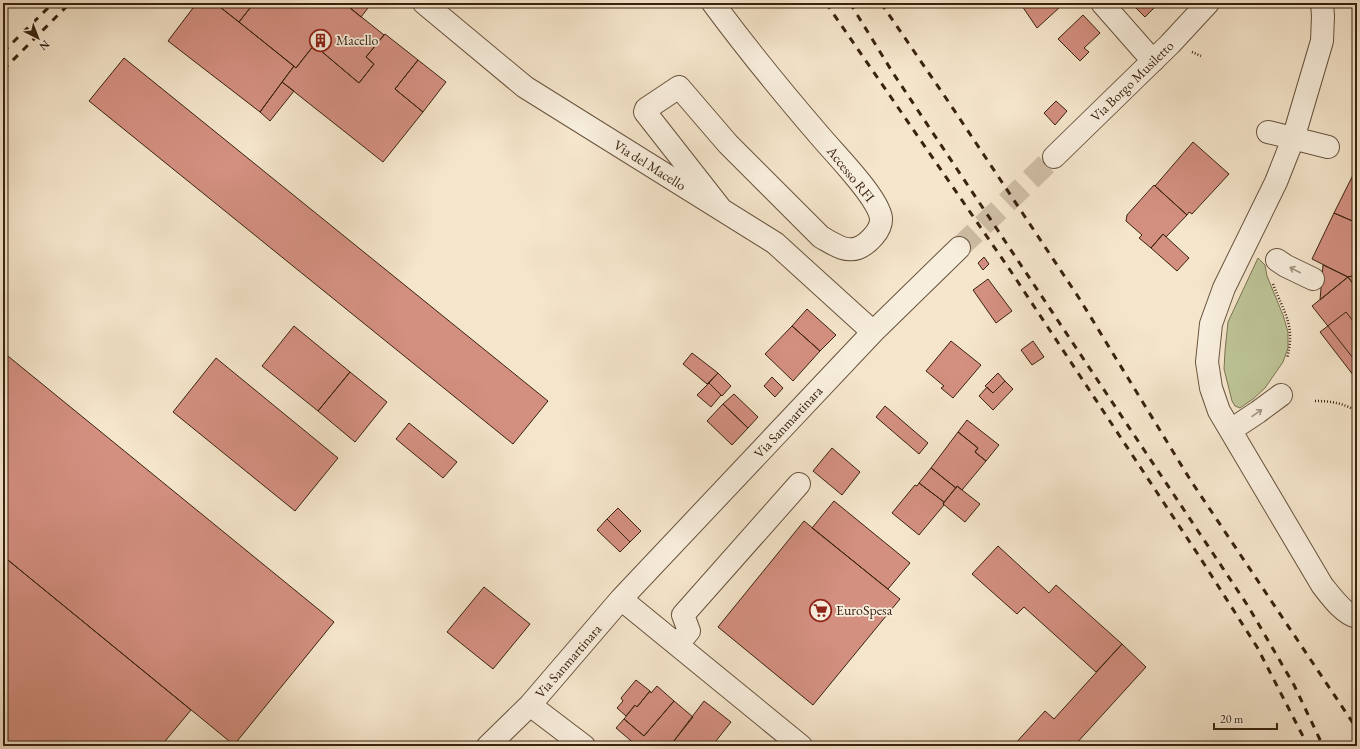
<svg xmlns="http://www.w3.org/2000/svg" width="1360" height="749" font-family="'EB Garamond',serif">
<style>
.green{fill:#bdc496;stroke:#7b7352}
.building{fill:#d38f80;stroke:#39220e}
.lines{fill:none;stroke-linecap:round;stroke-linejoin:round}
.minor-tunnel{stroke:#cfbea5;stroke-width:22;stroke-dasharray:22 11;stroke-linecap:butt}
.minor-casing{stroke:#68533d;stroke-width:24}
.path{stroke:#39220e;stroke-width:2.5;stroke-dasharray:1 2;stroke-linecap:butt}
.minor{stroke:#f8eedd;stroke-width:22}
.rail{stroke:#39220e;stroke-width:3;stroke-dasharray:7 7;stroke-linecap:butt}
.oneway{stroke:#a29280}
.labels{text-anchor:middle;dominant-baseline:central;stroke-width:3.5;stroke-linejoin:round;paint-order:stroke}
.poi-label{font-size:14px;fill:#39220e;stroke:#f8eedd;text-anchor:start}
.street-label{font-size:14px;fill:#39220e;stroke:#f8eedd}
</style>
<rect width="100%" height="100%" fill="#f5e5cb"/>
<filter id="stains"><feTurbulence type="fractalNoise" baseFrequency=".005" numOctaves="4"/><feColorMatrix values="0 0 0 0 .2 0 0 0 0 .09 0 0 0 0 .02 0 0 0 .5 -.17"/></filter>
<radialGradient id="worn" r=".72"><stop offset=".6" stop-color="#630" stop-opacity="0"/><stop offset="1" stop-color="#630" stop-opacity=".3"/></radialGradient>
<path class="green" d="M1258 258 1265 265 1267 276 1283 315 1288 332V348L1283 362 1265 388 1253 399 1240 408 1235 406 1232 401 1224 369 1225 351 1228 322Z"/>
<path class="building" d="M200 3H215L294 66 260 112 168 41 196 4 198 5Z
M215 3H254L239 22Z
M254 3H344L384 35 366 57 374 64 359 83 314 45 296 68 239 22Z
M347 3H362L368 8 361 17 345 4Z
M1020 3H1057L1060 7 1037 28Z
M1131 3H1159L1145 17Z
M1083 15 1100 33 1084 48 1089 52 1080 61 1058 39Z
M385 34 418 60 395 89 423 112 383 162 282 82 294 66 296 68 314 45 359 83 374 64 366 57Z
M124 58 548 401 513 444 89 101Z
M418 60 446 82 423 112 395 89Z
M282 82 294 91 270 121 260 112Z
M1056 101 1067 111 1055 125 1044 113Z
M1193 142 1229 174 1192 214 1189 212 1187 215 1155 186Z
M1357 167V223L1334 213Z
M1154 185 1187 215 1166 237 1163 234 1151 248 1139 238 1142 235 1126 221 1127 215Z
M1334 213 1357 223V275L1348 277 1312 259Z
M1163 234 1189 258 1177 271 1151 248Z
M984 257 989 264 983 270 978 263Z
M1323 265 1348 277 1320 300Z
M1357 275V289L1348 277Z
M1348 277 1357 289V363L1312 306Z
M988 279 1012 311 996 323 973 290Z
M807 309 836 335 820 351 792 326Z
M1346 312 1357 326V380L1320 332Z
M294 326 350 372 318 411 262 366Z
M792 326 820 351 793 381 765 354Z
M951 341 981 365 953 398 941 388 944 386 926 371Z
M1033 341 1044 357 1032 365 1021 350Z
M3 352 334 622 234 745 3 556Z
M692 353 718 373 707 384 683 364Z
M216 358 338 458 295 511 173 412Z
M350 372 387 402 355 442 318 411Z
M718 373 731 386 722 396 709 383Z
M998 373 1005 381 993 393 985 386Z
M772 377 783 388 775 397 764 386Z
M1005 381 1013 389 993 410 979 396 987 387 993 393Z
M709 383 721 395 711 407 697 395Z
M734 394 758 417 748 428 723 404Z
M723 404 748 428 732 445 707 421Z
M885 406 928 443 919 454 876 417Z
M967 420 999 445 986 461 975 452 978 448 958 432Z
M409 423 457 462 443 478 396 439Z
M958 432 978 448 975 452 986 461 962 490 957 486 956 488 931 468Z
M832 448 860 472 842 495 813 471Z
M931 468 956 488 944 502 919 483Z
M919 483 944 502 943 504 944 505 919 535 892 513 915 485 917 486Z
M957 486 980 504 965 522 943 504Z
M834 501 910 563 888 589 812 528Z
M618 508 641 531 630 542 607 519Z
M607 519 630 542 620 552 597 530Z
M804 521 900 599 813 705 718 627Z
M998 546 1049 593 1056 585 1122 644 1096 672 1024 607 1017 614 972 574Z
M3 556 191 710 161 746H3Z
M484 587 530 624 493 669 447 632Z
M1122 644 1146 667 1074 746H1013L1045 711 1054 719Z
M636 680 650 691 637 707 635 705 626 716 617 708 623 701 621 698Z
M657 686 674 701 644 736 624 719 635 705 637 707 650 691 651 693Z
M674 701 693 717 670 746H637L616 728 624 719 644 736Z
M704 701 731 722 712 746H670Z"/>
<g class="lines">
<path class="minor-tunnel" d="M959 248 1054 157"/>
<defs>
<path id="minor" d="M424 3 525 87 775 243 873 332
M713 3C747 49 783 93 820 136 835 154 878 197 881 218 882 230 868 244 858 248 845 253 832 243 821 237L728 144 679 87 646 109 645 112 721 209
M1102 3 1153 61
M1322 3 1323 16 1322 41 1293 139 1276 182 1224 288 1211 324 1207 362 1211 388 1219 411 1322 585C1330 595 1344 615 1357 617
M1268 132 1328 147
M1054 157 1170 44 1208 3
M1277 260 1286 266 1313 279
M1231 430 1258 412 1281 395
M621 599 801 746
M677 645 689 631 683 615 799 484
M530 705 584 746
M488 746 530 705 621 599 873 332 959 248"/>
</defs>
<use href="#minor" class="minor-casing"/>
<path class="path" d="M1192 52 1201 56
M1273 284C1284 313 1296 326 1287 358
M1315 401C1330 401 1345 403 1357 412"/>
<use href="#minor" class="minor"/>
<path class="rail" d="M826 3 1010 270 1199 556 1257 647 1308 746
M850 3 893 73 1248 606 1294 685 1323 746
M881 3 950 104 1079 298 1191 481 1357 729
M3 52 53 3
M3 70 70 3"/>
</g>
<defs><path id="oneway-shaft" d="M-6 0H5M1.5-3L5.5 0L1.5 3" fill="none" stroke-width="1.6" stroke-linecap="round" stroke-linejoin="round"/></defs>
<g class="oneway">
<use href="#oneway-shaft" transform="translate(1295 270) rotate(-153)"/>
<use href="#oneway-shaft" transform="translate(1257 413) rotate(-35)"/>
</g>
<defs>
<symbol id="building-ring" viewBox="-11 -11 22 22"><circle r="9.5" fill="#f8eedd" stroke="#8f2418" stroke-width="1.5"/><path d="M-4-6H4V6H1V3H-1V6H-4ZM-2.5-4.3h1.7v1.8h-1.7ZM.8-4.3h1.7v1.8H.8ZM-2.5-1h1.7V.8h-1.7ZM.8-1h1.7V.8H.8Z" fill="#8f2418"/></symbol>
<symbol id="supermarket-ring" viewBox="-11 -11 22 22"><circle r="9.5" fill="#f8eedd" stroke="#8f2418" stroke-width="1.5"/><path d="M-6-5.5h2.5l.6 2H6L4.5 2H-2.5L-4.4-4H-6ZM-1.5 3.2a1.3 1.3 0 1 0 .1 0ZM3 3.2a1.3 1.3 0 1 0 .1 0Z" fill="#8f2418"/></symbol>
</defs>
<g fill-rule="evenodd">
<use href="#building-ring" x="308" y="28" width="25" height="25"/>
<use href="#supermarket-ring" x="808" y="598" width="25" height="25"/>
</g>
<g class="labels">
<g class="poi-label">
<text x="336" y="40">Macello</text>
<text x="836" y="610">EuroSpesa</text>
</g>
<g class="street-label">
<text transform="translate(1132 81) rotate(-44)">Via Borgo Musiletto</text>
<text transform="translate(650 165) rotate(32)">Via del Macello</text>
<text transform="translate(851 174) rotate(51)">Accesso RFI</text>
<text transform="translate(788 422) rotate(-47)">Via Sanmartinara</text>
<text transform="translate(568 661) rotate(-49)">Via Sanmartinara</text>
</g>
</g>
<rect width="1360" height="749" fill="none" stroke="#f5e5cb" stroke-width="16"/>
<rect x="4" y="4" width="1352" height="741" fill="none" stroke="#39220e" stroke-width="2"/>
<rect x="8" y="8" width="1344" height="733" fill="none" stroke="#39220e"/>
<g transform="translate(38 38) rotate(138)" stroke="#f8eedd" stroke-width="3" paint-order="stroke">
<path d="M0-3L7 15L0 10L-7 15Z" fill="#39220e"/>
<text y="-6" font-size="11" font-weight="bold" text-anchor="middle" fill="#39220e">N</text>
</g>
<path d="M1214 723v6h63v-6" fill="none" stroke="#39220e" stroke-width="2"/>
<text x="1220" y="723" font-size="12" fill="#39220e" stroke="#f8eedd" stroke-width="3" paint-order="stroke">20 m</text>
<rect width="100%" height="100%" filter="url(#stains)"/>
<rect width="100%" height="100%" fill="url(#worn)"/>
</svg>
